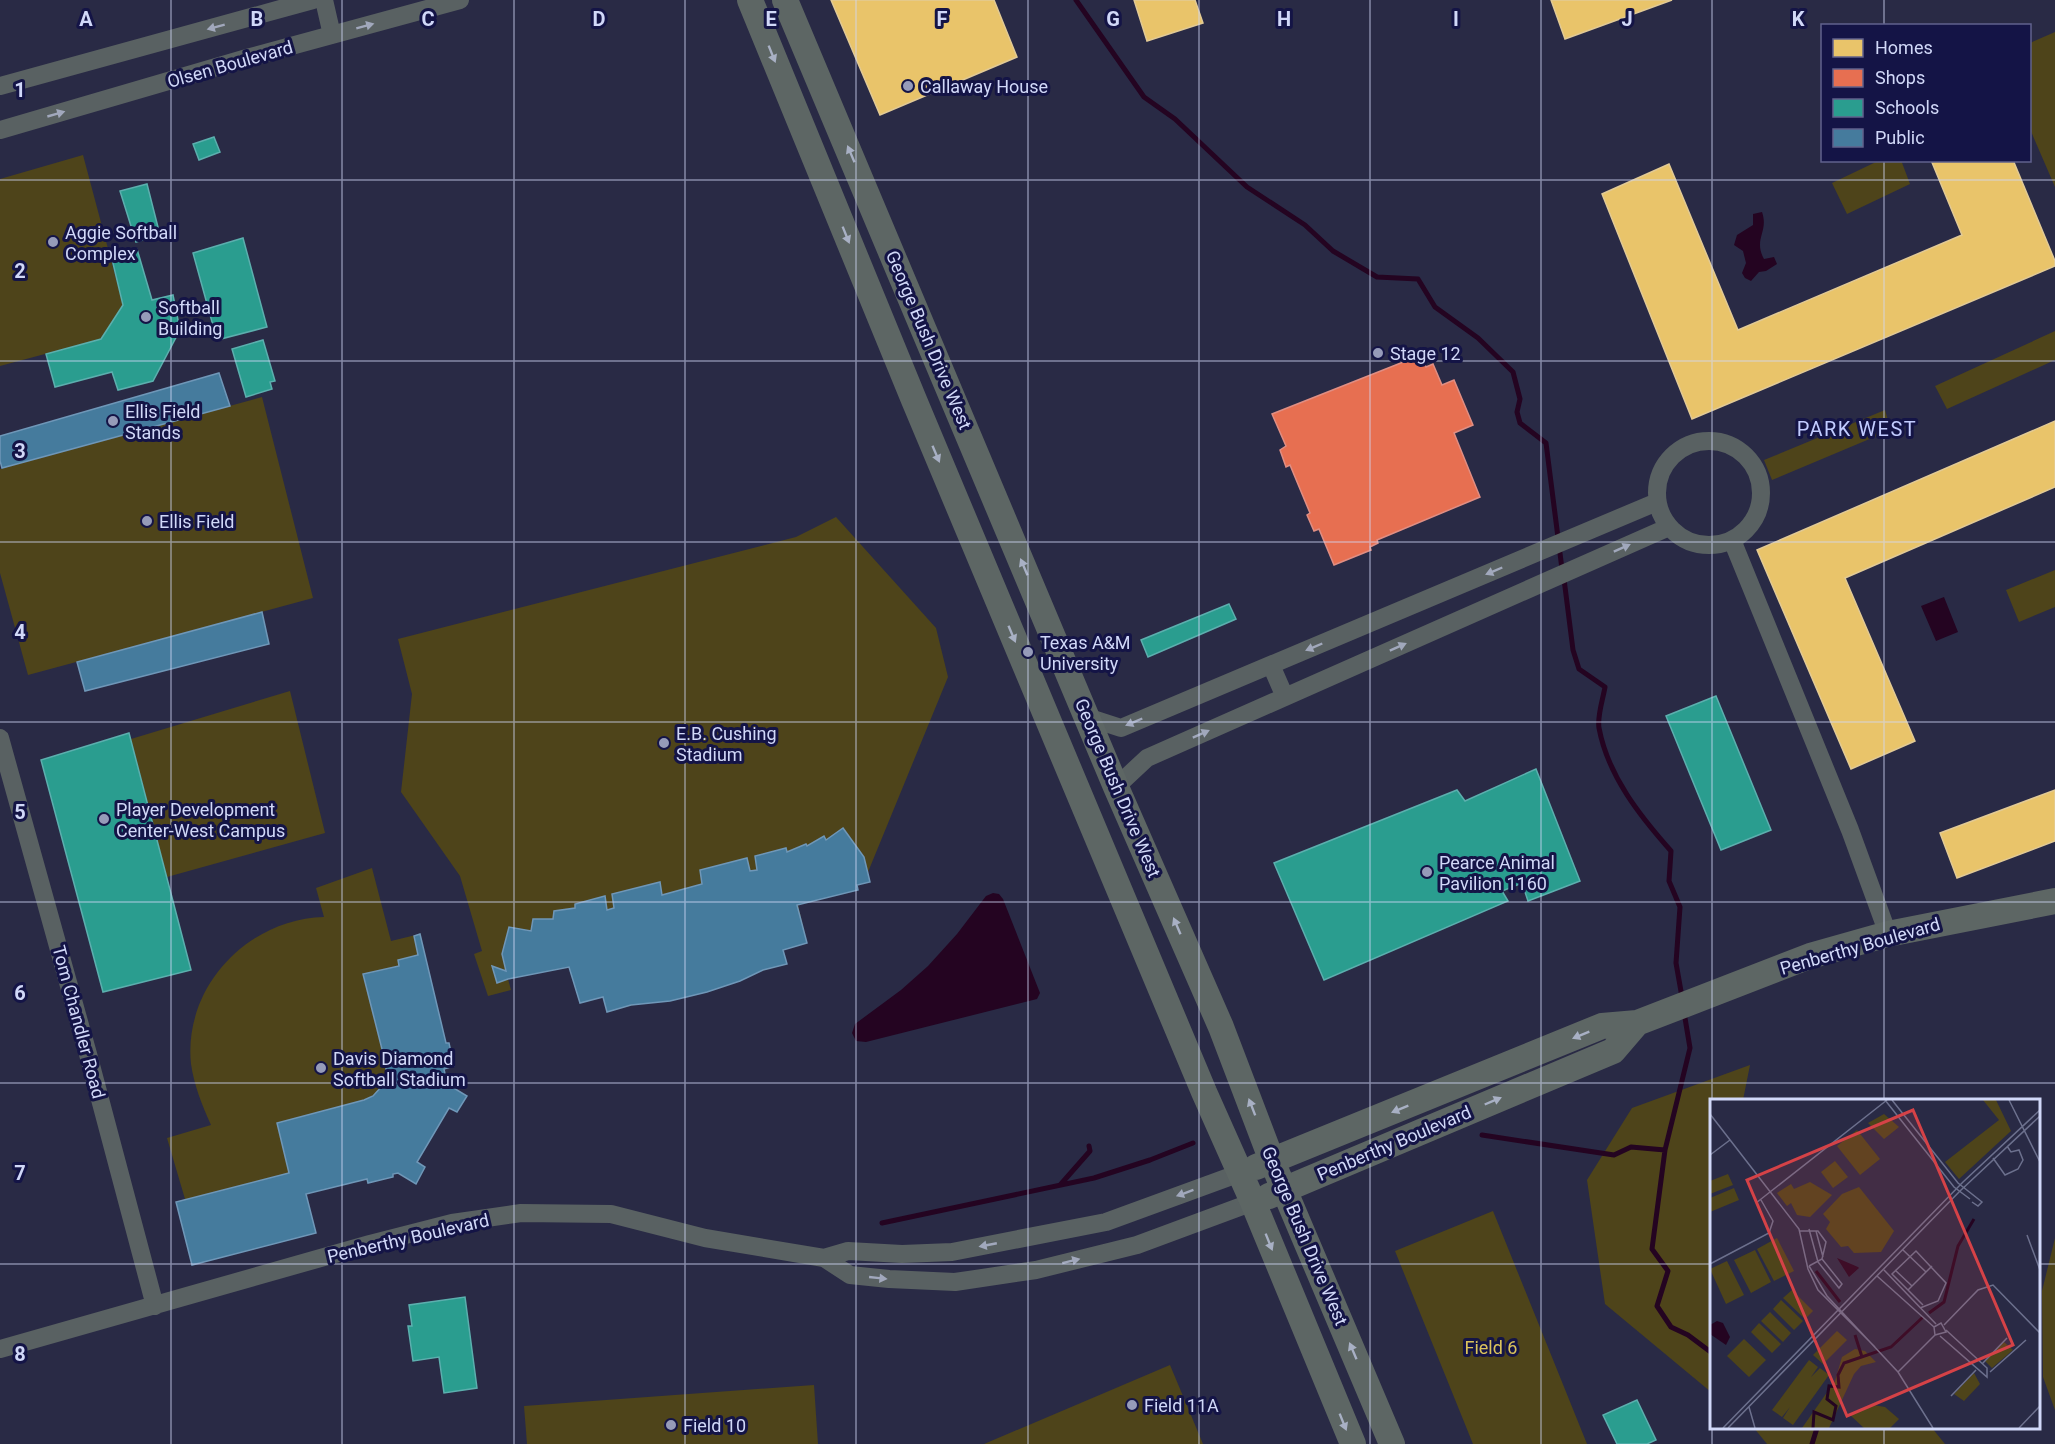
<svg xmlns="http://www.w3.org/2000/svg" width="2055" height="1444" font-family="Roboto,sans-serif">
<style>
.green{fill:#4e441a}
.water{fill:#240421}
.homes{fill:#e9c46a;stroke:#e2ca95;stroke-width:1.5}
.shops{fill:#e76f51;stroke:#e08e83;stroke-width:1.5}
.schools{fill:#2a9d8f;stroke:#5cafae;stroke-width:1.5}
.public{fill:#457b9d;stroke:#6f97b8;stroke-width:1.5}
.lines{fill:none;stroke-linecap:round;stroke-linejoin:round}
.stream{stroke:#240421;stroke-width:5}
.street{stroke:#596162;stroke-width:18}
.secondary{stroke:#5d6664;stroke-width:26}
.oneway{fill:#a1a8bc}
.oneway2{fill:#a8b0c4}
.grid{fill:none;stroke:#d1d8f8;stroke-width:1.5;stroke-opacity:0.55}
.poi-dot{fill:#969bb9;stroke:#141446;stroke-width:2}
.labels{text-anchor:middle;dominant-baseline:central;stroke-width:6;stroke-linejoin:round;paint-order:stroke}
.street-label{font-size:18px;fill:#d1d8f8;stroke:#141446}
.poi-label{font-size:18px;fill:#d1d8f8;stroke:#141446;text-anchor:start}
.park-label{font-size:18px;fill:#dbc35b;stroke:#141446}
.neighbourhood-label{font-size:20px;letter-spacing:1.5px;fill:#c2ccff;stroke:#141446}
.inset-river{fill:none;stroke:#240421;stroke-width:3}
.inset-road{fill:none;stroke:#6c708d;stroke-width:1.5}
.view{fill:#d54247;fill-opacity:0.15;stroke:#d54247;stroke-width:3}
.inset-edge{fill:none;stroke:#d1d8f8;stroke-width:3}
.grid-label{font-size:20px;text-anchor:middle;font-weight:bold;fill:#d1d8f8;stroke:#141446;stroke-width:6;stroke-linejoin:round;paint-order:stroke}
</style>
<rect width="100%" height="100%" fill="#292a45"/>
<path class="green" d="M2055 32V187L2030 129V43Z
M83 155 123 305 101 339 0 366V179Z
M1901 160 1910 184 1847 214 1832 183 1878 161Z
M2055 331V360L1947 409 1935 386Z
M262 397 313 598 28 675 0 573V469Z
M1885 410 1891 430 1772 480 1764 460Z
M836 517 936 628 948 677 868 872 870 882 857 885 858 890 798 905 807 943 783 950 787 964 607 1012 603 997 580 1003 569 967 508 979 511 990 488 996 474 954 482 951 460 876 401 792 412 694 398 639 796 537Z
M2055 570V607L2019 622 2006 590Z
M290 691 325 833 167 877 131 739Z
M372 868 391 941 420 934 446 1043H449L454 1066 444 1069 447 1084 467 1096 457 1112 449 1108 417 1162 425 1167 416 1184 397 1173 393 1174V1177L368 1183 366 1179 306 1194 316 1233 192 1265 176 1202 185 1199 167 1138 211 1125C202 1105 194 1085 191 1064 183 987 248 919 324 917L316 888Z
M1750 1065 1743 1100H1712L1711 1392 1605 1304 1587 1180 1632 1108Z
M1493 1211 1587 1444H1473L1395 1251Z
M2055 1238V1410L2043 1377 2042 1291Z
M1170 1365 1203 1444H984Z
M814 1385 818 1444H527L524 1406Z
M1754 1428H1932L1945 1444H1767Z"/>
<path class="water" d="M1762 212C1769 232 1753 239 1764 259L1774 257 1777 264 1766 271 1759 272 1751 281 1745 278 1742 273 1746 263 1743 251 1734 245 1737 235 1753 225V214Z
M1944 597 1958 632 1936 641 1921 606Z
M993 893 999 894 1003 899 1040 993 1037 999 866 1042 856 1041 852 1033 855 1024 901 990 928 966 957 934 986 896Z"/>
<path class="homes" d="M831 0H994L1017 57 880 115Z
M1134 0H1195L1203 23 1147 41Z
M1551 0H1672L1565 39Z
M1931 160H2013L2055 261V266L1692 419 1602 194 1669 164 1738 330 1962 235Z
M2055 421V487L1845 578 1915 741 1851 769 1757 550Z
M2055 790V841L1957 878 1940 833Z"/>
<path class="shops" d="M1421 355 1426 367 1433 364 1442 385 1454 380 1473 425 1454 433 1480 497 1377 540 1378 543 1370 547 1371 550 1334 565 1319 529 1314 531 1307 515 1310 513 1290 465 1286 467 1280 450 1286 446 1272 414Z"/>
<path class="schools" d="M214 137 220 152 199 160 193 144Z
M147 184 160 235 136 242 120 191Z
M243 238 267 327 217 340 193 253Z
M137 249 152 300 173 295 180 330 153 381 118 390 112 372 55 387 46 354 101 339 123 305 111 255Z
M263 340 275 381 270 382 272 389 246 397 232 349Z
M1229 604 1236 619 1148 657 1141 640Z
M1716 696 1771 830 1721 850 1666 716Z
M129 733 191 970 103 992 41 760Z
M1536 769 1580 881 1528 901 1522 883 1502 891 1508 901 1324 980 1274 863 1457 790 1465 801Z
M465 1297 477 1388 444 1393 439 1357 413 1361 408 1326H412L409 1305Z
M1637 1400 1656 1440 1647 1444H1617L1603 1415Z"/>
<path class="public" d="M219 373 230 406 2 468 0 461V436Z
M262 612 269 644 85 691 77 662Z
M843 828 864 857 870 882 857 885 858 890 797 905 807 943 783 950 787 964 763 970 740 981 707 992 670 1001 631 1005 607 1012 603 997 580 1003 569 967 508 979 497 983 492 966 506 971 502 954 509 927 531 931 533 919H553L554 911 575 908V904L605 896 607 910 614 908 612 894 660 882 662 895 702 884 700 870 747 858 750 871 757 870 755 856 786 848 787 852 806 844 807 846 824 836 826 840Z
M420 934 446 1043H449L454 1066 444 1069 447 1084 467 1096 457 1112 449 1108 417 1162 425 1167 416 1184 398 1173 393 1174V1177L368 1183 367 1179 306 1194 316 1233 192 1265 176 1202 289 1173 277 1123 364 1100 373 1096 382 1086 386 1075V1065L363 974 399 966 398 960 418 955 414 936Z"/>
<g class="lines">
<path class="stream" d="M1076 0 1144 97 1175 119 1247 187 1305 225 1333 251 1377 277 1418 279 1435 307 1478 338 1513 372 1520 399 1517 412 1520 423 1546 443 1562 569
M1564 579 1573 650 1579 669 1605 687C1603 699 1597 716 1599 728 1608 776 1640 816 1671 851L1669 881 1680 907 1676 963 1682 997
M1684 1012 1690 1048 1665 1150 1652 1249 1668 1271 1657 1306 1671 1327 1688 1335 1712 1353
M1482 1135 1614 1155 1631 1147 1665 1150
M1061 1184 1090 1151 1089 1146
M882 1223 1094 1178 1150 1160 1193 1143
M1812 1444 1817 1428"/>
<path class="street" d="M324 0 332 35
M0 86 313 0
M0 130 247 58 460 0
M1657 493a52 52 0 1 1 104 0a52 52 0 1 1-104 0Z
M1732 540 1850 830 1888 934
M1271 665 1285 697
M1087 717 1121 728 1657 502
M0 738 88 1054 155 1306
M1116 787 1147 758 1669 527
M824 1258 848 1251 902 1254 952 1252 1106 1222 1240 1173
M0 1349 370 1244 452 1223 521 1213 611 1214 705 1238 824 1258 850 1275 889 1279 955 1282 1036 1270 1137 1245 1253 1202"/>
<path class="secondary" d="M750 0 914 400 1204 1092 1253 1202 1353 1444
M785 0 1116 787 1221 1027 1272 1161 1392 1444
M1256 1167 1602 1026 1637 1023 1810 956 1888 934 2055 901
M1269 1196 1613 1051 1637 1023"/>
</g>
<defs><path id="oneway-solid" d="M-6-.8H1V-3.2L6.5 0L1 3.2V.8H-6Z" transform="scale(1.5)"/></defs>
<g class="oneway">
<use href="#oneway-solid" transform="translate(365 26) rotate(-15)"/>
<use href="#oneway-solid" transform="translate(216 27) rotate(165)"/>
<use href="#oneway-solid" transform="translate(56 114) rotate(-16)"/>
<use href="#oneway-solid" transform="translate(1622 548) rotate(-24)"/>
<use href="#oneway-solid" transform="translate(1494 571) rotate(157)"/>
<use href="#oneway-solid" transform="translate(1314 647) rotate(157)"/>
<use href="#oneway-solid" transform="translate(1398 647) rotate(-24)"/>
<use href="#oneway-solid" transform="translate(1134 722) rotate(157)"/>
<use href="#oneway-solid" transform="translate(1201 734) rotate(-24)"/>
<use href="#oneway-solid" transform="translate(1185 1193) rotate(160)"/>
<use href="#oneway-solid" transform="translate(988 1245) rotate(169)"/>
<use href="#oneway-solid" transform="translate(1071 1261) rotate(-14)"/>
<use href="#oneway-solid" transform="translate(878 1278) rotate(6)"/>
</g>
<g class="oneway2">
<use href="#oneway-solid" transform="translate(772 54) rotate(68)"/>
<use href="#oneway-solid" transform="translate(851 154) rotate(-113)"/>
<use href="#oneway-solid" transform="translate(846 235) rotate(68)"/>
<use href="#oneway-solid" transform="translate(936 454) rotate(67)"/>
<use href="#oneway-solid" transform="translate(1024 567) rotate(-113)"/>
<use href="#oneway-solid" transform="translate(1012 634) rotate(67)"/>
<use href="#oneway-solid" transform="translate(1177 926) rotate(-113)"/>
<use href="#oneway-solid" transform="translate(1581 1035) rotate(158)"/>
<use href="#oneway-solid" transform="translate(1493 1101) rotate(-23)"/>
<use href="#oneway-solid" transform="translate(1252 1107) rotate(-111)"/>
<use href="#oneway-solid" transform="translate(1400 1109) rotate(158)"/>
<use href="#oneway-solid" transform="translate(1269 1242) rotate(68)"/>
<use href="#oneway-solid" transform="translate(1353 1351) rotate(-113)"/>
<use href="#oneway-solid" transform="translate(1343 1422) rotate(68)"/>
</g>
<path class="grid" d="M171 0V1444M342 0V1444M514 0V1444M685 0V1444M856 0V1444M1028 0V1444M1199 0V1444M1370 0V1444M1541 0V1444M1712 0V1100M1884 0V26M1884 160V1100M0 180H2055M0 361H2055M0 542H2055M0 722H2055M0 902H2055M0 1083H2055M0 1264H1712M2038 1264H2055M1712 1428V1444M1884 1428V1444"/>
<g class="poi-dot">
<circle cx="908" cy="86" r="6"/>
<circle cx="53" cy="242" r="6"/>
<circle cx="146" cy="317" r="6"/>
<circle cx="1378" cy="353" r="6"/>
<circle cx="113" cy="421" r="6"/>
<circle cx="147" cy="521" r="6"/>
<circle cx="1028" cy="652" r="6"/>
<circle cx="664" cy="743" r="6"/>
<circle cx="104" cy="819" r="6"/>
<circle cx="1427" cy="872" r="6"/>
<circle cx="321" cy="1068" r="6"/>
<circle cx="1132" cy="1405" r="6"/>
<circle cx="671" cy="1425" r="6"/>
</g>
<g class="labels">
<g class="street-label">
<text transform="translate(230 64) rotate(-16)">Olsen Boulevard</text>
<text transform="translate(929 340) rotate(67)">George Bush Drive West</text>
<text transform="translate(1118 788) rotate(67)">George Bush Drive West</text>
<text transform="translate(1860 946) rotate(-16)">Penberthy Boulevard</text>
<text transform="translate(79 1022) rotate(75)">Tom Chandler Road</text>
<text transform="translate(1394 1143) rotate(-23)">Penberthy Boulevard</text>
<text transform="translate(1305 1236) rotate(67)">George Bush Drive West</text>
<text transform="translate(408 1238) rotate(-13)">Penberthy Boulevard</text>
</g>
<g class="poi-label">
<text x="920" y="86">Callaway House</text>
<text x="65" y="232">Aggie Softball<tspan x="65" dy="21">Complex</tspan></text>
<text x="158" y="307">Softball<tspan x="158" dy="21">Building</tspan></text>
<text x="1390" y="353">Stage 12</text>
<text x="125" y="411">Ellis Field<tspan x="125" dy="21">Stands</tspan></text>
<text x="159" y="521">Ellis Field</text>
<text x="1040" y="642">Texas A&amp;M<tspan x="1040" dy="21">University</tspan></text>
<text x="676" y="733">E.B. Cushing<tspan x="676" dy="21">Stadium</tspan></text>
<text x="116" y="809">Player Development<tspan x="116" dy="21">Center-West Campus</tspan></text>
<text x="1439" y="862">Pearce Animal<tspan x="1439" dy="21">Pavilion 1160</tspan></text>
<text x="333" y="1058">Davis Diamond<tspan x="333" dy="21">Softball Stadium</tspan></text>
<text x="1144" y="1405">Field 11A</text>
<text x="683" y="1425">Field 10</text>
</g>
<g class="park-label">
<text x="1491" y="1347">Field 6</text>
</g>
<g class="neighbourhood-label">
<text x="1857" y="429">PARK WEST</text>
</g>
</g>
<g transform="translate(1710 1099)">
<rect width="330" height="330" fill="#292a45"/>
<path d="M273 1H286L301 32 249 80 235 63 289 21ZM174 15 189 28 174 40 158 24ZM147 31 170 60 150 76 127 47ZM125 62 138 78 123 89 111 73ZM18 75 23 86 0 95V82ZM100 83 122 96 100 118 87 116 81 104 77 107 67 94 81 85 84 90ZM149 88 184 132 171 153 144 154 138 147 131 148 116 130 120 123 113 115 132 95ZM24 89 29 101 0 113V99ZM67 139 84 172 64 182 47 150ZM45 151 61 183 41 194 24 161ZM17 162 34 196 16 205 0 170ZM82 191 103 212 95 220 73 199ZM71 201 93 222 84 231 63 210ZM60 213 81 234 73 243 51 222ZM49 224 71 245 62 254 41 233ZM127 232 137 241 113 265 103 256ZM34 240 56 261 39 278 17 257ZM294 243 303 251 282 269 275 262ZM145 250 155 252 166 263 151 267 144 275 119 329H92L125 282 132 258ZM99 261 108 268 101 278 110 269 119 276 83 326 73 319 80 308 72 318 62 311ZM264 274 270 285 254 302 244 295ZM163 306 175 308 189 320 180 329H154L140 316Z" fill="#4e441a"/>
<path d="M127 159 148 168 149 169 139 178ZM7 222 13 224 20 238 16 246 0 235V226Z" fill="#240421"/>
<path class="inset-river" d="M106 172 130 203M219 214 234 203 248 147 264 120M145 236 152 258M103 329 104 313 123 321 126 307 117 300 119 287 129 288 128 276 134 264 181 248 213 218"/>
<path class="inset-road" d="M175 1 244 88 260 100M182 1 248 84 272 103 268 107 262 103M299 1 330 63M0 15 89 130 98 170 108 191 165 248M0 56 20 41M283 59 295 76 308 70 313 61 309 51 301 53 297 47M46 104 177 1M99 130 108 163 129 189 132 185 112 160M90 132H108L116 143 112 160 99 167M106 132 113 158M317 136 330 171M193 151 216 173M0 165 59 134 63 122 51 101M99 167 117 197 188 273 223 329M174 171 226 225M185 171 202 187M167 177 224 228 225 236 236 233 231 224 224 228M198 191 222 167M210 209 228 202 236 184 206 152 182 175 213 206M234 226 268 191 283 186 330 234M230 237 277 278V269L236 231M272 265 297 239M188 273 225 236M280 273 316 241M241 297 266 271M39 308 45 329M13 329 253 83 330 11M18 329 250 92 330 17M309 329 330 307"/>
<path class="view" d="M203 11 303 246 137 317 37 81Z"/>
<rect width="330" height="330" class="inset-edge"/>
</g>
<g class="grid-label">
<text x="86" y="26">A</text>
<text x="257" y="26">B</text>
<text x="428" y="26">C</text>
<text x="599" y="26">D</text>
<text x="771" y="26">E</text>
<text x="942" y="26">F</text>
<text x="1113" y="26">G</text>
<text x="1284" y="26">H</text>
<text x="1456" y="26">I</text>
<text x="1627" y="26">J</text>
<text x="1798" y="26">K</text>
<text x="20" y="97">1</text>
<text x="20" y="278">2</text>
<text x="20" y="458">3</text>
<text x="20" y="639">4</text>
<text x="20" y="819">5</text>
<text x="20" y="1000">6</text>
<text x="20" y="1180">7</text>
<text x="20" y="1361">8</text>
</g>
<rect x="1821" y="24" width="210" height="138" fill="#141446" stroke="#60628d" stroke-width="1.5"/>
<rect x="1833" y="39" width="30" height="18" fill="#e9c46a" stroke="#60628d" stroke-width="1.5"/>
<text x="1875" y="54" font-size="18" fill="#d1d8f8">Homes</text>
<rect x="1833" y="69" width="30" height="18" fill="#e76f51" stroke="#60628d" stroke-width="1.5"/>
<text x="1875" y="84" font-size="18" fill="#d1d8f8">Shops</text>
<rect x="1833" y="99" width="30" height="18" fill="#2a9d8f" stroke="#60628d" stroke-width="1.5"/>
<text x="1875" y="114" font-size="18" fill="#d1d8f8">Schools</text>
<rect x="1833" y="129" width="30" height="18" fill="#457b9d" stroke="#60628d" stroke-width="1.5"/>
<text x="1875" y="144" font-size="18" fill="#d1d8f8">Public</text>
</svg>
